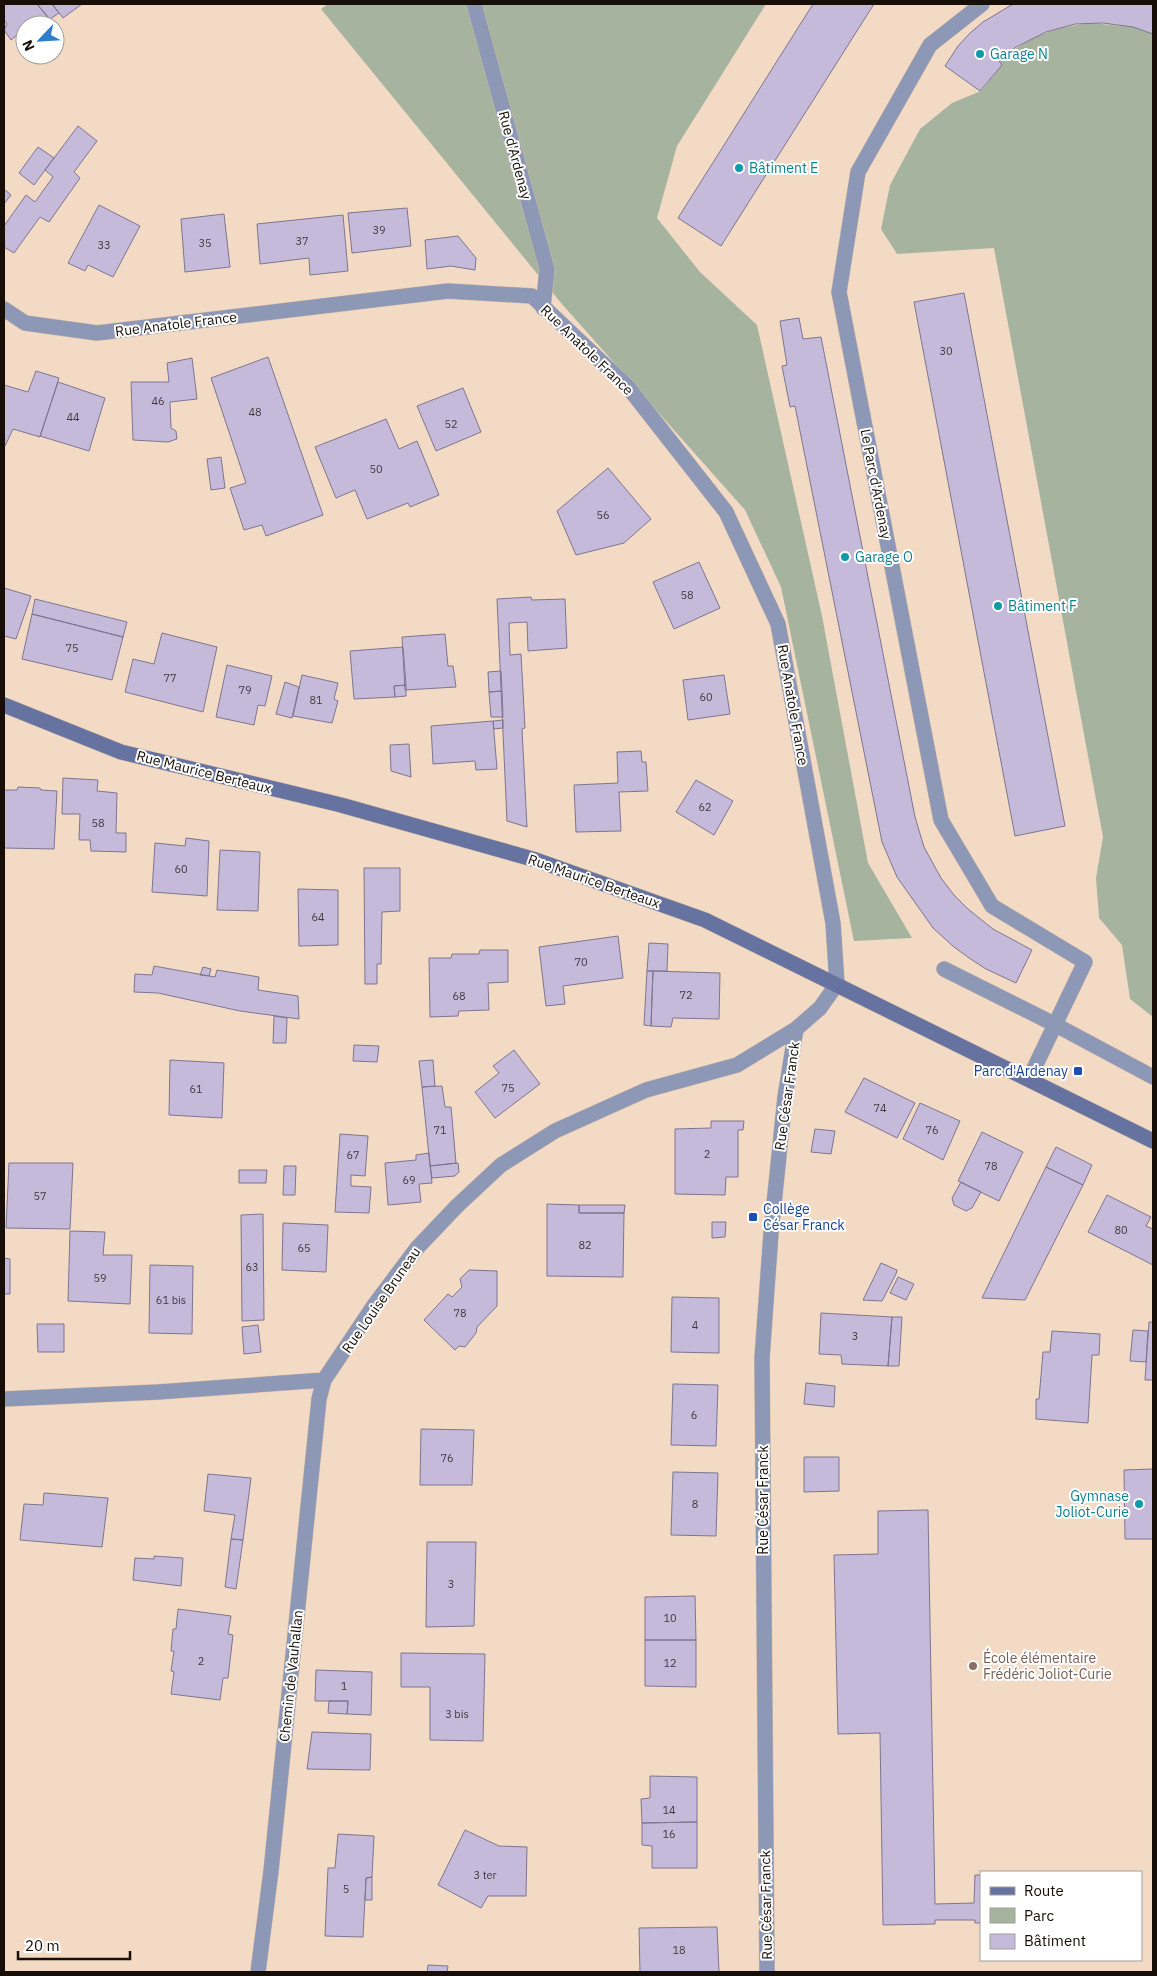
<svg xmlns="http://www.w3.org/2000/svg" width="1157" height="1976" font-family="'IBM Plex Sans',sans-serif">
<style>
.green{fill:#a6b49f}
.building{fill:#c6badb;stroke:#7e758f}
.lines{fill:none;stroke-linecap:round;stroke-linejoin:round}
.lane-casing{stroke:#d0b9a7;stroke-width:16}
.street-casing{stroke:#d0b9a7;stroke-width:16}
.secondary-casing{stroke:#d0b9a7;stroke-width:16}
.lane{stroke:#8d97b6;stroke-width:15}
.street{stroke:#8d97b6;stroke-width:15}
.secondary{stroke:#6673a1;stroke-width:15}
.culture-dot{fill:#0f9aa8;stroke:#fff;stroke-width:2}
.transit-dot{fill:#1a4fb4;stroke:#fff;stroke-width:2}
.education-dot{fill:#8d6e63;stroke:#fff;stroke-width:2}
.labels{text-anchor:middle;dominant-baseline:central;stroke-width:4;stroke-linejoin:round;paint-order:stroke}
.number-label{font-size:11px;fill:#42393c}
.culture-label{font-size:14px;fill:#0d838f;stroke:#fff;text-anchor:start}
.street-label{font-size:14px;fill:#160e07;stroke:#fff}
.transit-label{font-size:14px;fill:#164399;stroke:#fff;text-anchor:end}
.education-label{font-size:14px;fill:#785e54;stroke:#fff;text-anchor:start}
</style>
<rect width="100%" height="100%" fill="#f3dac5"/>
<path class="green" d="M328 4H766L677 146 657 218 700 272 757 325 822 616 868 863 912 938 854 941 781 587 745 510 561 303 321 9Z
M1091 23 1133 27 1153 34V1017L1130 999 1122 945 1099 918 1096 878 1103 837 994 248 897 254 881 229 890 185 920 129 952 103 981 91 1002 65 999 61C1028 37 1053 27 1091 23Z"/>
<path class="building" d="M4 4H37L53 24 25 25V46L16 36 11 40 4 30 7 24 4 20Z
M37 4H52L59 13 50 19Z
M52 4H82L63 18Z
M813 4H874L721 246 678 218Z
M1013 4H1153V34L1133 27 1103 23 1075 24 1046 32 1016 47 999 61 1002 65 980 91 945 66 958 46 970 33 983 22Z
M78 126 97 141 74 172 80 178 49 222 40 217 14 253 4 247V226L26 195 35 202 53 177 45 170Z
M38 147 54 158 34 185 19 173Z
M4 189 11 195 4 204Z
M99 205 140 226 113 277 88 265 85 271 68 263Z
M407 208 411 246 352 253 348 213Z
M224 214 230 267 185 272 181 219Z
M343 215 348 271 310 275 309 258 260 264 257 224Z
M458 236 476 258 475 270 451 266 427 269 425 240Z
M964 293 1065 826 1015 836 914 302Z
M799 318 803 339 821 337 915 817 924 847 941 878 954 895 968 909 993 929 1032 950 1016 983 986 969 969 958 954 947 933 928 897 877 882 842 795 406 790 407 782 366 787 365 780 321Z
M268 357 323 515 266 536 262 525 244 530 230 488 246 483 211 378Z
M192 358 197 399 170 402 171 428 176 431 177 439 168 442 133 440 131 382H169L167 363Z
M36 371 59 378 40 437 13 429 5 446 4 445V385L28 392Z
M58 382 105 398 89 451 40 436Z
M463 388 481 432 436 451 417 406Z
M386 419 399 449 417 441 439 495 410 507 408 503 367 519 355 490 336 498 315 447Z
M221 457 225 488 211 490 207 459Z
M608 468 651 519 624 543 576 555 557 511Z
M699 562 720 608 674 629 653 582Z
M4 588 31 596 16 639 4 636Z
M531 597 532 600 565 599 567 648 528 651 527 622 509 623 510 655 521 654 525 728 522 729 527 827 507 821 497 599Z
M35 599 127 622 123 637 32 614Z
M32 614 123 637 112 680 22 659Z
M162 633 217 647 203 712 125 692 133 659 154 664Z
M445 634 448 666H453L456 687 405 690 402 637Z
M403 647 406 685 394 686 395 697 354 699 350 651Z
M227 665 272 676 265 706 258 705 254 725 216 717Z
M501 671 502 691 489 692 488 672Z
M302 675 338 683 334 699 338 701 332 723 293 716Z
M724 675 730 714 688 720 683 680Z
M285 682 299 687 292 718 276 714Z
M406 685V696L395 697 394 686Z
M502 691 503 717H491L489 692Z
M503 720V728L494 729 493 721Z
M493 721 497 769 476 770 475 761 433 764 431 726Z
M409 744 411 777 391 771 390 745Z
M641 751 642 762H646L648 791 619 792 621 831 576 832 574 785 618 783 617 752Z
M63 778 98 780 97 791 117 793 116 833H126V852L91 851 90 840H79L80 814H62Z
M696 780 733 801 714 835 676 812Z
M18 787 40 788 41 790 57 791 54 849 4 848V790H17Z
M186 838 209 841 207 896 152 892 155 843 185 846Z
M220 850 260 852 258 911 217 910Z
M364 868H400V911L382 912 381 964H377V984H365Z
M298 889 338 890V945L299 946Z
M618 936 623 978 563 986 565 1004 546 1006 539 947Z
M649 943 668 944 667 971H647Z
M480 950H508V982L488 983 489 1010 459 1011 458 1016 430 1017 429 958H451L452 954H479Z
M154 966 215 977 217 970 259 977 258 990 298 996 299 1019 240 1011 158 993 134 992 135 974 152 975Z
M203 967 211 969 209 976 200 975Z
M647 971H653L651 1026 644 1025Z
M653 971 720 973 719 1019 673 1018 671 1027 651 1026Z
M274 1016 287 1018 286 1043H273Z
M354 1045 379 1046 377 1062 353 1061Z
M514 1050 540 1084 495 1118 475 1092 499 1073 493 1066Z
M170 1060 224 1063 222 1118 169 1115Z
M433 1060 435 1086 422 1087 419 1061Z
M864 1078 915 1103 897 1138 845 1112Z
M442 1086 445 1107H451L456 1163 430 1166 422 1087Z
M920 1103 960 1121 943 1160 903 1139Z
M711 1121H744L743 1130H738V1177H726L725 1195 675 1194V1129L711 1128Z
M815 1129 835 1131 831 1154 811 1152Z
M982 1132 1023 1152 999 1201 958 1181Z
M340 1134 368 1136 365 1176 351 1175V1186L371 1187 369 1213 335 1212Z
M1056 1147 1092 1165 1083 1185 1046 1167Z
M429 1153 432 1183 419 1184 421 1202 388 1205 385 1163 416 1160V1155Z
M9 1163H73L70 1229 6 1228Z
M458 1163 459 1172 455 1176 432 1178 430 1166Z
M284 1166H296L295 1195H283Z
M1046 1167 1083 1185 1025 1300 982 1298Z
M239 1170H267L266 1183H239Z
M961 1182 981 1192 972 1208 966 1211 954 1205 952 1198Z
M1107 1195 1151 1217 1146 1226 1153 1229V1265L1088 1232Z
M547 1204 579 1205V1213H624L623 1277 547 1276Z
M579 1205H625L624 1213H579Z
M263 1214 264 1320 242 1321 241 1215Z
M712 1222H726L725 1237 712 1238Z
M283 1223 328 1225 326 1272 282 1270Z
M70 1231 105 1232 103 1255H132L130 1304 68 1301Z
M4 1258 10 1259V1294H4Z
M881 1263 897 1270 896 1274 882 1301 863 1300Z
M150 1265 193 1266 192 1334 149 1333Z
M469 1270 497 1271V1306L477 1327 476 1333 465 1347 459 1346 455 1350 424 1320 448 1294 452 1297 462 1287 460 1279Z
M898 1277 914 1284 906 1300 890 1293Z
M672 1297 719 1298V1353L671 1352Z
M821 1313 892 1317 888 1366 842 1364 841 1355 819 1354Z
M892 1317H902L899 1366H888Z
M1149 1322H1153V1380H1145Z
M37 1324H64V1352H38Z
M258 1325 261 1352 244 1354 242 1327Z
M1133 1330 1148 1331 1146 1362 1130 1361Z
M1052 1331 1100 1334 1099 1355H1092L1088 1423 1036 1419V1399H1039L1043 1352H1050Z
M806 1383 835 1386 834 1407 804 1404Z
M673 1384 718 1385 716 1446 671 1445Z
M421 1429 474 1430 472 1485H420Z
M804 1457H839V1491L804 1492Z
M1153 1469V1539H1125L1124 1470Z
M673 1472 718 1473 716 1536 671 1535Z
M208 1474 251 1478 243 1540 231 1539 235 1515 204 1511Z
M44 1493 108 1498 102 1547 20 1540 24 1504 43 1505Z
M928 1510 935 1904 974 1903 975 1875H981V1923H975V1920H935V1924L883 1925 880 1733 838 1734 834 1555 878 1554V1511Z
M231 1539 243 1540 236 1589 225 1587Z
M427 1542H476L474 1626 426 1627Z
M154 1556 183 1558 181 1586 133 1580 135 1558 154 1559Z
M695 1596 696 1640H645V1597Z
M178 1609 231 1616 228 1634 233 1635 228 1678H223L220 1700 171 1694 174 1672 171 1671 174 1651H171L173 1629H176Z
M645 1640H696V1687L645 1686Z
M401 1653 485 1654 483 1741 430 1740V1687H401Z
M316 1670 372 1672 371 1715 347 1714 348 1701H315Z
M329 1701H348L347 1714 328 1713Z
M312 1732 371 1734 370 1770 307 1769Z
M650 1776 697 1777V1822L642 1823 641 1799 650 1798Z
M697 1822V1868H652V1846L642 1845V1823Z
M465 1830 499 1846 527 1847 526 1896H488L481 1908 438 1885Z
M338 1834 374 1836 372 1877 366 1878 363 1937 325 1936 328 1868H335Z
M372 1877V1900H365L366 1878Z
M717 1927 719 1972H640L639 1928Z
M428 1965 448 1966 447 1972H427Z"/>
<g class="lines">
<defs>
<path id="lane" d="M982 4 930 45 858 172 839 292 941 820 992 906 1085 962 1029 1079
M944 969 1054 1024 1153 1077"/>
<path id="street" d="M474 4 547 269 543 308
M4 309 25 323 97 333 448 291 532 296 628 387 726 512 778 624 833 923 837 984 820 1008 796 1029 737 1065 646 1090 555 1131 501 1165 457 1206 417 1248 375 1304 324 1380 158 1392 4 1399
M258 1972 271 1871 319 1399 324 1380
M767 1972 762 1358 771 1233 785 1097 796 1029"/>
<path id="secondary" d="M4 705 121 752 341 805 536 860 705 920 1153 1141"/>
</defs>
<use href="#lane" class="lane-casing"/>
<use href="#street" class="street-casing"/>
<use href="#secondary" class="secondary-casing"/>
<use href="#lane" class="lane"/>
<use href="#street" class="street"/>
<use href="#secondary" class="secondary"/>
</g>
<g class="culture-dot">
<circle cx="980" cy="54" r="5"/>
<circle cx="739" cy="168" r="5"/>
<circle cx="845" cy="557" r="5"/>
<circle cx="998" cy="606" r="5"/>
<circle cx="1139" cy="1504" r="5"/>
</g>
<g class="transit-dot">
<rect x="1073" y="1066" width="10" height="10" rx="2.5"/>
<rect x="748" y="1212" width="10" height="10" rx="2.5"/>
</g>
<circle class="education-dot" cx="973" cy="1666" r="5"/>
<g class="labels">
<g class="number-label">
<text x="379" y="230">39</text>
<text x="302" y="241">37</text>
<text x="205" y="243">35</text>
<text x="104" y="245">33</text>
<text x="946" y="351">30</text>
<text x="158" y="401">46</text>
<text x="255" y="412">48</text>
<text x="73" y="417">44</text>
<text x="451" y="424">52</text>
<text x="376" y="469">50</text>
<text x="603" y="515">56</text>
<text x="687" y="595">58</text>
<text x="72" y="648">75</text>
<text x="170" y="678">77</text>
<text x="245" y="690">79</text>
<text x="706" y="697">60</text>
<text x="316" y="700">81</text>
<text x="705" y="807">62</text>
<text x="98" y="823">58</text>
<text x="181" y="869">60</text>
<text x="318" y="917">64</text>
<text x="581" y="962">70</text>
<text x="686" y="995">72</text>
<text x="459" y="996">68</text>
<text x="508" y="1088">75</text>
<text x="196" y="1089">61</text>
<text x="880" y="1108">74</text>
<text x="440" y="1130">71</text>
<text x="932" y="1130">76</text>
<text x="707" y="1154">2</text>
<text x="353" y="1155">67</text>
<text x="991" y="1166">78</text>
<text x="409" y="1180">69</text>
<text x="40" y="1196">57</text>
<text x="1121" y="1230">80</text>
<text x="585" y="1245">82</text>
<text x="304" y="1248">65</text>
<text x="252" y="1267">63</text>
<text x="100" y="1278">59</text>
<text x="171" y="1300">61 bis</text>
<text x="460" y="1313">78</text>
<text x="695" y="1325">4</text>
<text x="855" y="1336">3</text>
<text x="694" y="1415">6</text>
<text x="447" y="1458">76</text>
<text x="695" y="1504">8</text>
<text x="451" y="1584">3</text>
<text x="670" y="1618">10</text>
<text x="201" y="1661">2</text>
<text x="670" y="1663">12</text>
<text x="344" y="1686">1</text>
<text x="457" y="1714">3 bis</text>
<text x="669" y="1810">14</text>
<text x="669" y="1834">16</text>
<text x="485" y="1875">3 ter</text>
<text x="346" y="1889">5</text>
<text x="679" y="1950">18</text>
</g>
<g class="culture-label">
<text x="990" y="54">Garage N</text>
<text x="749" y="168">Bâtiment E</text>
<text x="855" y="557">Garage O</text>
<text x="1008" y="606">Bâtiment F</text>
<text x="1129" y="1496" text-anchor="end">Gymnase<tspan x="1129" dy="16">Joliot-Curie</tspan></text>
</g>
<g class="street-label">
<text transform="translate(515 155) rotate(75)">Rue d'Ardenay</text>
<text transform="translate(176 324) rotate(-7)">Rue Anatole France</text>
<text transform="translate(587 350) rotate(44)">Rue Anatole France</text>
<text transform="translate(876 484) rotate(79)">Le Parc d'Ardenay</text>
<text transform="translate(793 705) rotate(80)">Rue Anatole France</text>
<text transform="translate(204 772) rotate(14)">Rue Maurice Berteaux</text>
<text transform="translate(594 881) rotate(19)">Rue Maurice Berteaux</text>
<text transform="translate(787 1096) rotate(-82)">Rue César Franck</text>
<text transform="translate(381 1300) rotate(-55)">Rue Louise Bruneau</text>
<text transform="translate(763 1500) rotate(-90)">Rue César Franck</text>
<text transform="translate(291 1676) rotate(-84)">Chemin de Vauhallan</text>
<text transform="translate(766 1905) rotate(-91)">Rue César Franck</text>
</g>
<g class="transit-label">
<text x="1068" y="1071">Parc d'Ardenay</text>
<text x="763" y="1209" text-anchor="start">Collège<tspan x="763" dy="16">César Franck</tspan></text>
</g>
<g class="education-label">
<text x="983" y="1658">École élémentaire<tspan x="983" dy="16">Frédéric Joliot-Curie</tspan></text>
</g>
</g>
<rect width="1157" height="1976" fill="none" stroke="#160e07" stroke-width="10"/>
<rect x="980" y="1871" width="162" height="90" fill="#ffffff" stroke="#a29f9c"/>
<rect x="990" y="1887" width="25" height="8" fill="#6673a1" stroke="#a29f9c"/>
<text x="1024" y="1896" font-size="15" fill="#160e07">Route</text>
<rect x="990" y="1908" width="25" height="15" fill="#a6b49f" stroke="#a29f9c"/>
<text x="1024" y="1921" font-size="15" fill="#160e07">Parc</text>
<rect x="990" y="1934" width="25" height="15" fill="#c6badb" stroke="#a29f9c"/>
<text x="1024" y="1946" font-size="15" fill="#160e07">Bâtiment</text>
<g transform="translate(40 40) rotate(245)"><circle r="24" fill="#ffffff" stroke="#a29f9c"/>
<path d="M0-4L9 19L0 12L-9 19Z" fill="#2c7dcc"/>
<text y="-8" font-size="14" font-weight="bold" text-anchor="middle" fill="#160e07">N</text>
</g>
<path d="M18 1951v8h112v-8" fill="none" stroke="#160e07" stroke-width="2.5"/>
<text x="25" y="1951" font-size="15" fill="#160e07" stroke="#ffffff" stroke-width="4" paint-order="stroke">20 m</text>
</svg>
